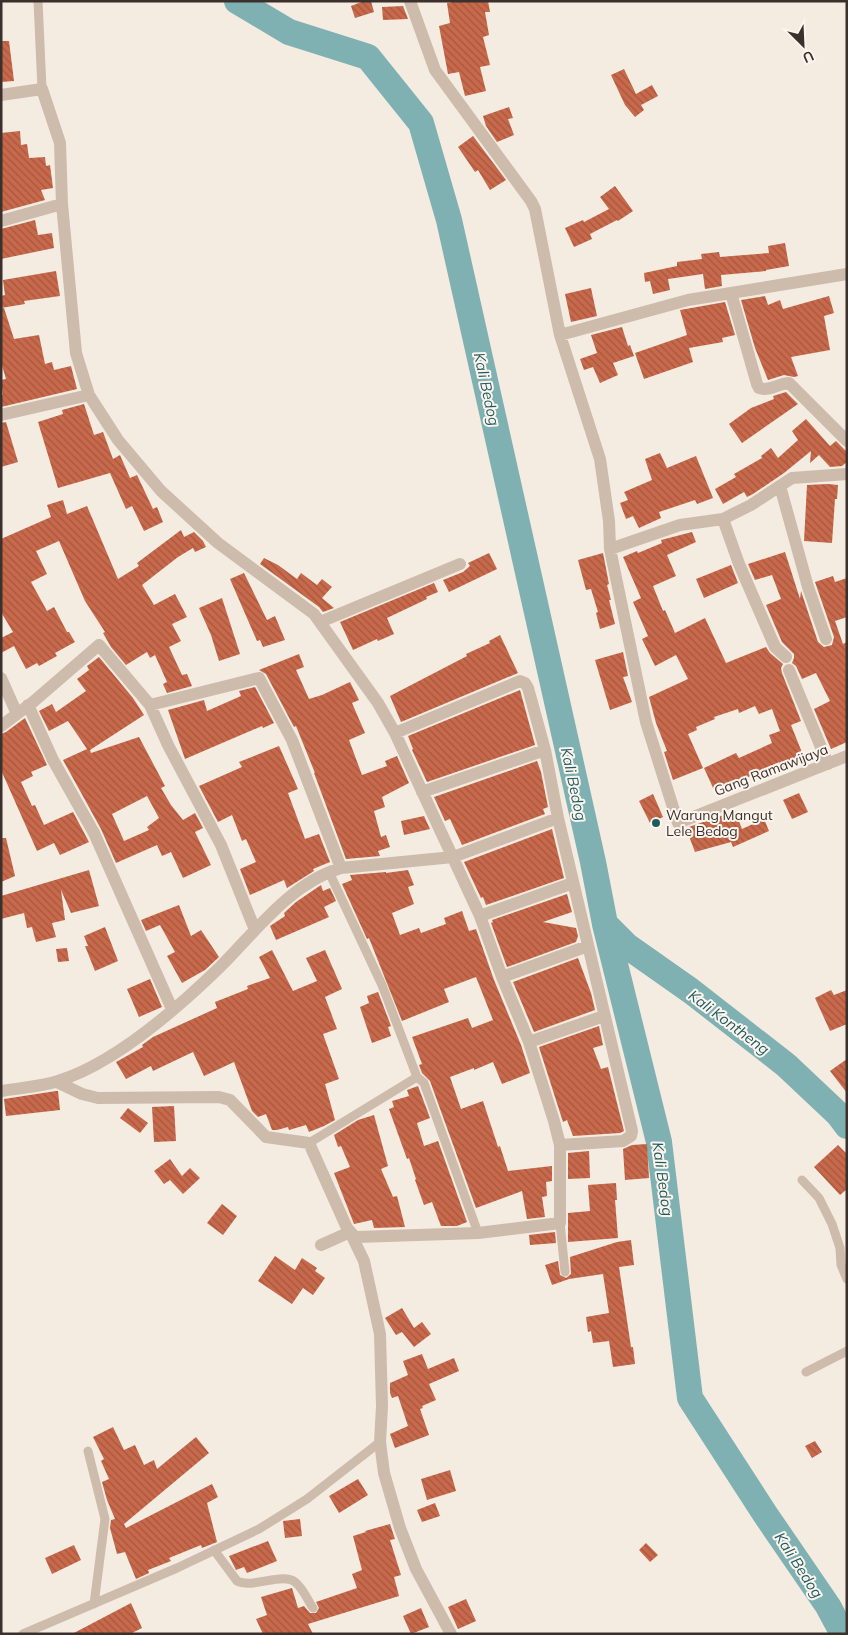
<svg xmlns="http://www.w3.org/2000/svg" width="848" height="1635" font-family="Mulish,sans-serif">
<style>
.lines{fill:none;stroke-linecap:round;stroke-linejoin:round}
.river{stroke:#7fb0b2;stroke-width:26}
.building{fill:url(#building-back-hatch);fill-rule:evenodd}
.service{stroke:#cdbbac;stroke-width:9}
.minor{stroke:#cdbbac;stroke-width:12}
.poi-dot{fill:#1f5a5e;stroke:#fbf5ee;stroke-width:2}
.labels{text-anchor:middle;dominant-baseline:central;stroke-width:4;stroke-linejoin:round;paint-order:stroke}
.street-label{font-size:14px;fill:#3b302b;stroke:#fbf5ee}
.poi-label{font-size:14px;fill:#3b302b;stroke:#fbf5ee;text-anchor:start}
.water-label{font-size:15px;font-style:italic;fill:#1f5a5e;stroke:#fbf5ee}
</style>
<defs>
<pattern id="building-back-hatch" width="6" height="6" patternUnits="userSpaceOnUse" patternTransform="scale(1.25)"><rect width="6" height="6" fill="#c8694b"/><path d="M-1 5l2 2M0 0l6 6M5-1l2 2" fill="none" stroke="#a4573f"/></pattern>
</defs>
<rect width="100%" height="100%" fill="#f4ebe1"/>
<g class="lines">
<path class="river" d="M237 1 289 32 368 57 421 123 449 220 593 862 605 924 659 1142 690 1398 765 1514 828 1606 843 1634
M605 924 627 946 691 991 786 1065 838 1114 847 1126"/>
</g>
<path class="building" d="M364 1H371L374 12 355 18 351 6Z
M459 1H488L490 12H485L489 35 483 37 490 65 480 67 486 91 465 96 459 72 448 74 439 26 450 23 447 3Z
M403 6 408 19 383 20 382 7Z
M1 41H9L14 81 1 82Z
M624 69 636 94 652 85 658 96 641 105 644 110 635 117 625 105 611 75Z
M509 107 513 118 508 119 514 135 497 142 486 126 483 116Z
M20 131 21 145 27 144 29 158 45 157 46 166 50 165 53 188 41 190 45 200 1 212V133Z
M473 136 506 180 490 190 478 170 475 172 458 147Z
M615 186 633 211 618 221 617 220 590 234 592 239 574 247 565 228 583 220 584 222 609 209 600 197Z
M35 220 38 235 52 233 54 248 1 259V229Z
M785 243 789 266 766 270V271L721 275 722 286 705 289 703 274 668 279 670 290 653 294 650 281 645 282 644 273 677 266V262L702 259 701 254 719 252 720 257 769 253 768 246Z
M56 271 60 296 24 301 25 304 1 308V296L5 295 3 280Z
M591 288 597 316 571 322 565 294Z
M765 296 768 305 780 300 783 309 829 296 834 313 824 316 830 350 791 357 798 376 794 377 784 375 768 380 755 348 741 300Z
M725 302 735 335 722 338 723 342 689 348 693 362 644 379 635 353 687 335 680 310Z
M1 308H4L14 339 39 335 45 364 52 362 54 370 71 366 77 389 1 407V395H3L1 380 6 379 1 362Z
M622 327 628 346 630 345 634 356 613 363 618 375 600 383 593 367 584 370 580 359 597 353 591 335Z
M786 392 798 404 742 443 729 424 751 408 774 399 773 396Z
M84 404 94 435 103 432 113 459 120 455 130 478 137 475 153 509 157 507 163 522 144 531 132 506 126 509 110 473 58 488 38 422 63 414 62 410Z
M806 419 830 446 836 441 847 452V462L842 466 830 467 819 455 810 463 811 451 784 473 753 494 747 497 744 492 723 504 715 489 736 477 734 474 762 458 761 456 771 448 778 458 798 440 792 431Z
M6 422 18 462 1 467V423Z
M660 453 667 468 696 456 713 498 697 504 695 500 659 512 661 518 639 528 633 516 626 519 620 503 628 500 624 492 652 480 645 459Z
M828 484 838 485 837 499H835L832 543 804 541 807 485Z
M63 500 67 514 87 506 118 579 139 566 137 563 181 530 184 537 194 532 203 541 206 547 195 552 193 548 178 557 142 585 154 605 175 594 187 617 172 624 181 641 169 647 182 675 187 674 192 686 167 693 163 684 167 682 155 655 150 658 147 652 126 665 111 647 103 633 105 632 85 601 59 541 36 551 47 574 31 582 47 611 54 607 67 632H69L75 642 55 653 57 656 39 666 37 663 26 669 14 646 1 653V638L13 632 1 612V539L51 517 47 505Z
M692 532 696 542 667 555 676 576 653 586 663 611 665 610 675 633 705 618 726 663 766 647 770 653 783 664 781 668 782 673 801 721 791 725 805 760 782 770 779 762 728 787 727 785 714 790 704 768 736 753 739 758 772 743 769 735 780 731 772 709 759 714 755 706 739 713 738 709 714 717 715 719 696 727 697 730 688 734 703 768 673 780 664 752 667 751 656 723 649 697 688 679 676 655 655 666 642 639 648 636 633 602 641 598 623 557 637 551 638 553 662 543 661 540Z
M785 552 800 599 801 591 818 642 824 647 832 645 834 637 815 582 833 576 835 582 847 578V617L835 621 843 644 847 642V742L831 749 814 709 830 701 816 673 802 679 796 666 792 663 794 658V654L782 642 766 605 781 599 772 575 755 580 748 564Z
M489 553 497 569 449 592 443 580 463 572 470 566 468 563Z
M603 553 609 584 607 585 611 600H609L615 624 600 629 596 613 598 612 591 589 586 590 578 560Z
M264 558 278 565 297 579 301 573 317 585 322 579 332 587 322 598 334 608 323 612 319 607 260 564Z
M731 565 738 583 704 598 696 579Z
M244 573 267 620 275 616 285 640 263 647 260 640 257 641 230 579Z
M434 583 438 592 426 597 427 599 387 618 394 634 378 641 377 639 353 650 340 622Z
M222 598 240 654 219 661 211 635 199 608Z
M500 635 518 673 401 722 390 696 467 656 466 654 490 643 489 641Z
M623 652 628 676 623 677 632 702 610 710 595 660Z
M299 654 304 667 296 670 309 699 322 695 350 682 359 700 352 703 365 733 349 740 362 775 387 766 385 761 397 756 409 783 382 797 385 807 374 811 381 837 386 835 390 847 378 851 380 856 346 859 314 773H315L296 726 294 727 266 674 259 670Z
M99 657 133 698 144 715 90 750 91 753 139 737 165 786 161 788 171 805 183 820 195 813 203 828 195 832 211 865 183 878 171 852 162 856 157 845 116 863 101 829 63 760 87 749 68 721 49 731 39 711 52 704 56 712 86 691 77 679 89 670 87 666ZM147 796 159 818 147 827 149 830 124 841 112 814Z
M255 687 274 723 263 728 262 726 185 759 168 710 204 700 207 711 241 696 239 691Z
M520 690 535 745 427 782 412 750 413 749 408 736Z
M25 718 47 765 31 772 33 776 21 782 32 806 35 805 44 825 73 812 89 842 60 855 54 843 37 851 1 770V734L6 732Z
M279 746 298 789 288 793 305 839 319 834 330 862 313 869 314 871 287 888 284 880 250 895 240 869 256 862 246 839 242 841 232 815 218 822 199 786 242 767 239 762Z
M537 761 541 772 548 807 543 809 545 814 462 845 450 819 445 821 434 797Z
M799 793 808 812 792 819 783 800Z
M653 794 663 817 650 823 639 801Z
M735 811 742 829 764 819 769 831 733 847 731 842 695 852 686 828Z
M424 816 430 829 404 835 401 821Z
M552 829 564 878 486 905 483 897 481 898 464 862Z
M1 838H6L15 876 1 882Z
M89 870 99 906 71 913 61 890 65 920 52 923 56 937 36 942 32 927 27 928 24 913 1 919V896Z
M408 870 414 885 408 887 414 904 392 913 400 935 419 928 421 933 446 924 444 918 462 911 469 931 476 929 494 980 521 1045 530 1073 502 1084 493 1062 474 1070V1068L450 1077 461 1109 483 1101 498 1147 500 1146 508 1171 552 1166V1181L546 1182 547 1196 542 1197 545 1217 527 1219 522 1191 476 1208 430 1081 422 1073 419 1065 422 1064 412 1037 468 1018 472 1028 493 1020 476 977 444 989 449 1002 402 1021 369 938 367 939 342 884 352 880 350 875 386 872V873Z
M321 885 323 891 330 888 336 901 324 907 329 917 276 940 270 926 285 916 284 913 296 902Z
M567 894 572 912 543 922 576 928 578 936 576 942 507 967 491 923 493 922 492 920Z
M179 905 191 936 201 930 219 957 205 970 182 983 167 956 175 952 160 925 146 931 141 920Z
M105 927 118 961 95 971 85 946H88L84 936Z
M67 948 69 961 58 962 56 949Z
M272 950 293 991 317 981 306 958 325 950 342 989 325 997 337 1029 323 1034 339 1079 325 1084 335 1120 324 1126 309 1132 306 1125 289 1130 288 1127 277 1130H272L266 1114 258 1117 252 1111 234 1062 204 1076 193 1052 153 1071 151 1066 126 1079 116 1062 143 1047 142 1045 153 1037 217 1008 215 1002 248 989 247 986 270 978 259 957Z
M578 958 591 993 595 1010 534 1032 513 982Z
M150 979 162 1007 139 1017 127 989Z
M831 990 834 995 847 990V1024L830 1031 815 998Z
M378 992 391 1026 388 1027 391 1036 372 1043 360 1007 369 1003 367 996Z
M599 1026 603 1045 593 1048 601 1069 608 1067 624 1131 620 1133 573 1136 567 1120 563 1122 539 1047Z
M847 1059V1093L830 1071Z
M418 1086 430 1118 417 1123 424 1146 438 1141 467 1222 457 1226H441L432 1202 424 1205 415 1180 416 1179 409 1158 407 1159 389 1109 394 1107 392 1101 409 1096 407 1090Z
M56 1091H58L60 1110 6 1116 4 1099Z
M174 1106 176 1141 154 1142 152 1107Z
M128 1108 148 1123 140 1133 120 1118Z
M374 1115 388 1166 381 1169 393 1197 397 1196 405 1227 374 1228 372 1220 354 1224 334 1173 350 1167 341 1146 338 1147 334 1135 358 1120Z
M647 1144 649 1178 625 1180 623 1149 632 1145Z
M838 1145 847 1154V1189L840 1195 814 1167Z
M589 1151 590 1178 568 1179V1153Z
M170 1159 182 1176 190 1168 200 1178 183 1194 170 1180 164 1184 154 1171Z
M616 1183 617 1200H615L618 1238 568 1242V1213L590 1211 588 1185Z
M222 1204 237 1216 223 1235 207 1223Z
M555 1232 556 1243 530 1245 529 1235Z
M631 1240 634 1265 619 1267 631 1347H633L635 1364 613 1367 609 1341 593 1343 591 1331 588 1332 586 1317 609 1313 603 1274 569 1279 552 1285 545 1265 558 1261 560 1275 566 1278 571 1274 570 1257 617 1242Z
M275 1256 295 1270 302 1258 317 1268 315 1271 325 1278 313 1295 303 1288 292 1304 258 1281Z
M402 1308 414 1328 422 1322 431 1334 414 1347 402 1332 396 1335 385 1318Z
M422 1354 428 1369 454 1358 459 1371 429 1384 436 1400 422 1406 423 1408 420 1409 429 1435 395 1448 390 1434 408 1426 398 1396 392 1398 390 1393V1383L408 1375 403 1361Z
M113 1427 124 1450 135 1445 144 1465 154 1460 157 1469 196 1437 209 1453 124 1524 126 1528 212 1484 218 1497 207 1503 217 1542 202 1548 201 1545 169 1558 171 1561 148 1570 149 1573 136 1579 125 1552 117 1554 110 1528 111 1520 115 1519 107 1500 102 1482 109 1479 101 1461 104 1459 93 1437Z
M815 1441 822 1452 812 1458 805 1446Z
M450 1470 456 1491 427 1500 421 1479Z
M358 1479 368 1495 339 1513 329 1496Z
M435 1503 440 1516 422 1522 417 1510Z
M300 1519 302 1536 285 1538 283 1521Z
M390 1524 395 1539 390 1540 401 1575 394 1577 399 1596 308 1624 313 1634H263L256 1619 267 1615 261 1597 292 1588 298 1608 304 1606 310 1613H316L319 1608 316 1602 357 1588 352 1574 362 1570 353 1536 366 1532 365 1531Z
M268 1541 277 1561 247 1573 244 1567 236 1570 229 1556Z
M646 1543 658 1555 650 1562 639 1550Z
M74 1545 81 1560 52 1574 45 1558Z
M466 1599 476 1621 458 1629 448 1607Z
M131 1603 142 1628 130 1634H72Z
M421 1608 429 1627 411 1634 403 1616Z"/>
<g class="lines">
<path class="service" d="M38 1 42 89
M329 872 382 985 417 1077 424 1083 478 1233
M309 1143 417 1077
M802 1180 819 1198 832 1224 840 1248 841 1265 847 1279
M560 1223 565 1272
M806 1372 847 1351
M88 1451 105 1519 94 1604
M214 1550 237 1581C253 1589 282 1572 295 1582 303 1588 308 1601 313 1608
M23 1634 177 1568 259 1529 307 1499 380 1442"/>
<path class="minor" d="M410 1 435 70 531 201 535 209 560 335 600 459 609 521 610 549 646 722 678 823 847 756
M1 95 42 89 60 143 62 204 76 353 89 395 118 440 161 491 218 543 314 614 378 703 395 733 480 916 502 977 529 1042 554 1121 560 1145V1223L478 1233 357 1237 353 1235 347 1228 309 1143 266 1137 230 1100 219 1097 98 1098 82 1094 57 1082
M1 221 62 204
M731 293 757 384 759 388C769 392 779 383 789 383L847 441
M560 335 688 300 847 274
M1 415 89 395
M780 486 808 587 826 639
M723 519 739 564 775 647 786 657
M610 549 680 525 723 519 751 505 792 478 847 474
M320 622 460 564
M789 670 828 764
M1 678 17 714
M28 705 53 760 94 833 172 1009
M150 705 259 678 292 740 341 868
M1 726 33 702 99 645 150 705 168 745 221 845 255 930
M395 733 520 681 525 683 528 688 545 750 558 818 632 1131 631 1136 623 1141 560 1145
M422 792 545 750
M480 916 573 883
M502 977 588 946
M529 1042 604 1016
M1 1091C19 1088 40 1087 58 1081 116 1063 178 1008 221 966 256 931 292 882 341 868L453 857 558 818
M321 1245 350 1232 364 1261 380 1334 382 1406 380 1442 384 1473 400 1528 416 1569 451 1634"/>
</g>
<circle class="poi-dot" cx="656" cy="823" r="5"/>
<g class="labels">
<g class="street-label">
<text transform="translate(771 770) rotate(-21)">Gang Ramawijaya</text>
</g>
<g class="poi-label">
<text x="666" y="815">Warung Mangut<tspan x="666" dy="16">Lele Bedog</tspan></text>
</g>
<g class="water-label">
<text transform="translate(487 389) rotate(78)">Kali Bedog</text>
<text transform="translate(574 784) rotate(78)">Kali Bedog</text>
<text transform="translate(729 1022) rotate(37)">Kali Kontheng</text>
<text transform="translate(663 1179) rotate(82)">Kali Bedog</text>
<text transform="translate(799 1565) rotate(57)">Kali Bedog</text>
</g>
</g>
<rect width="848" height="1635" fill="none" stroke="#3b302b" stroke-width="5"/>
<g transform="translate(803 45) rotate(156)" stroke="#fbf5ee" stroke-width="4" paint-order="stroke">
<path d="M0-4L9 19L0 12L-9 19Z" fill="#3b302b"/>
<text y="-8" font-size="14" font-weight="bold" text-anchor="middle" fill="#3b302b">U</text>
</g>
</svg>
